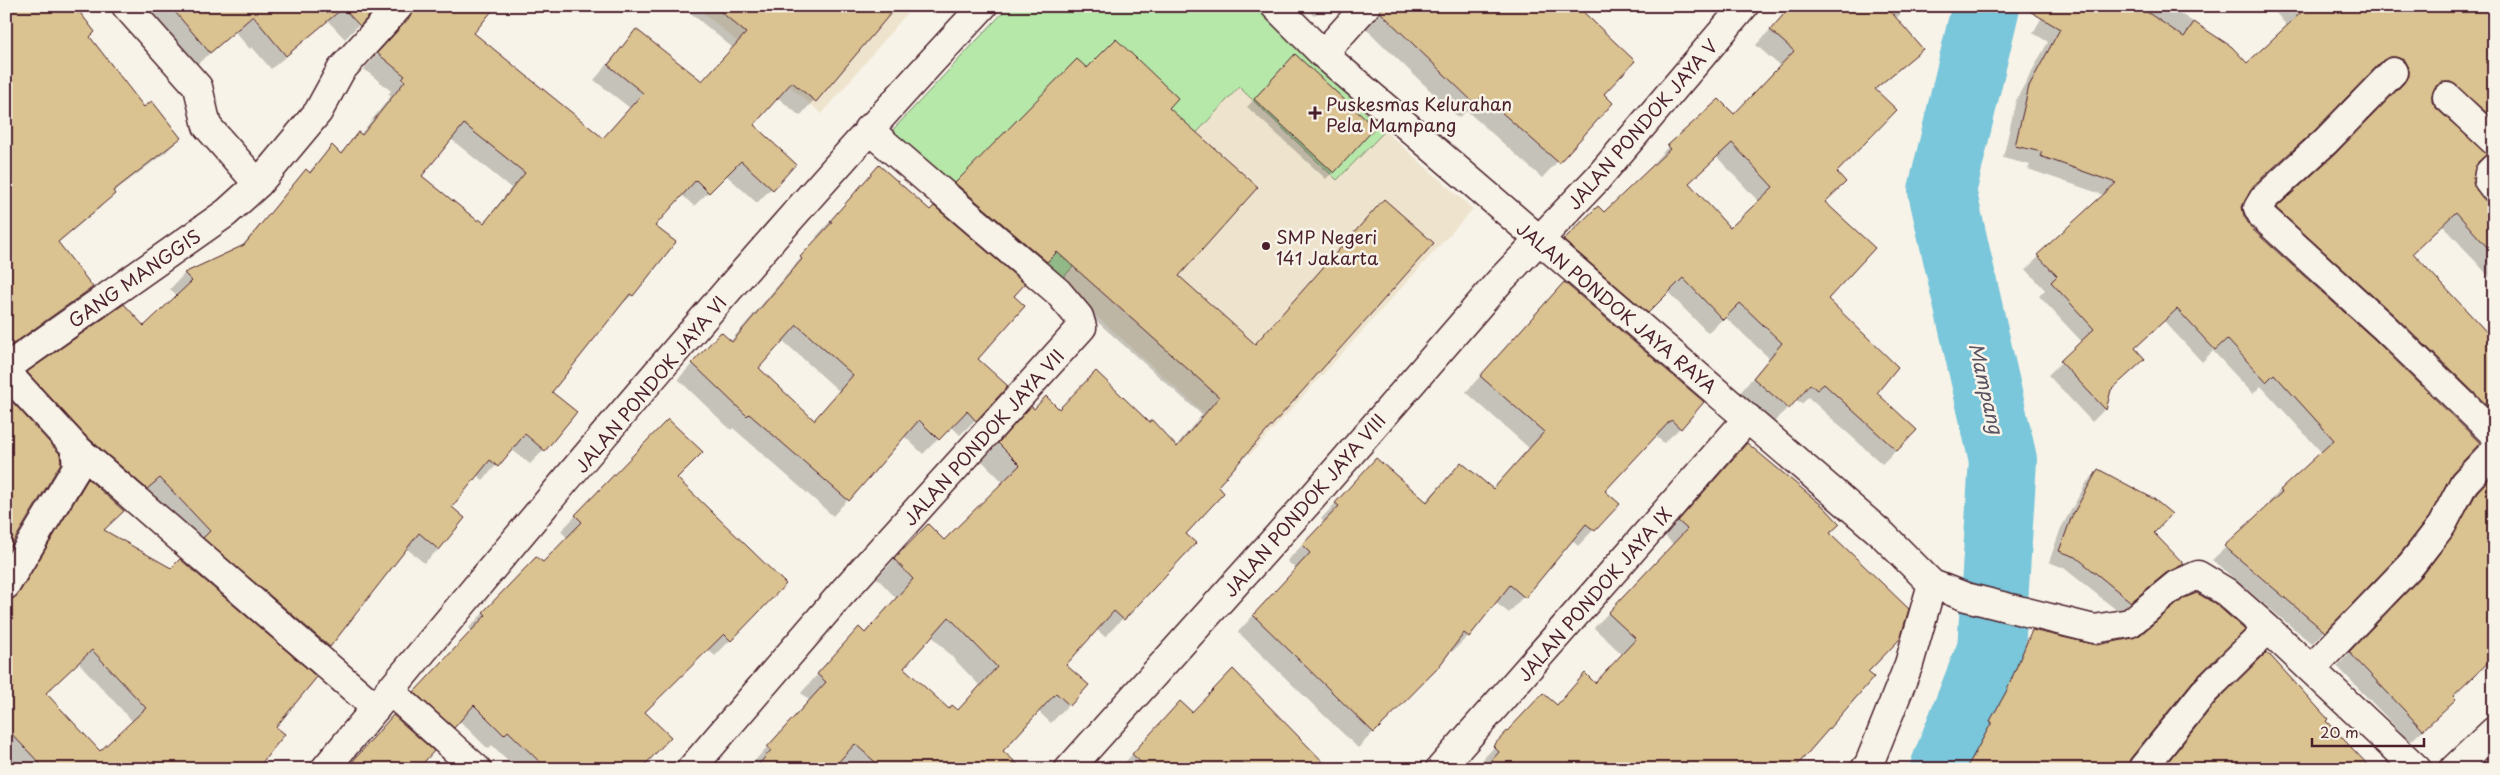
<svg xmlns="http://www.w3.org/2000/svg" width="2500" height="775" font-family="'Playpen Sans',sans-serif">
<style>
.built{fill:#eee4ce}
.green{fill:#b5e8a9;stroke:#80846a}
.shadow{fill:#0003;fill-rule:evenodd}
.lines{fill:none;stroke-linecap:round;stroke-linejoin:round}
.river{stroke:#7ac6da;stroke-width:68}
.building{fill:#dac291;stroke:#4a1f2b;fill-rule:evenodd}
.minor-casing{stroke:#4a1f2b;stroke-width:31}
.minor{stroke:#f7f3e8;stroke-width:28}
.poi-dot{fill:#4a1f2b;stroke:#f7f3e8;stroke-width:2}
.labels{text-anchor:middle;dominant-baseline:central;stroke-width:5;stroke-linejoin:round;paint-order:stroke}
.poi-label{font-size:18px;fill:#4a1f2b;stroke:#f7f3e8;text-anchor:start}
.street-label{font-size:18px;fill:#4a1f2b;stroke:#f7f3e8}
.water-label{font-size:19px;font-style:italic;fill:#585160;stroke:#f7f3e8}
</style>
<rect width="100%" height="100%" fill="#f7f3e8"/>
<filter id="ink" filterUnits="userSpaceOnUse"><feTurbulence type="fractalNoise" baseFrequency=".02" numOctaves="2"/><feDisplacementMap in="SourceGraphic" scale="10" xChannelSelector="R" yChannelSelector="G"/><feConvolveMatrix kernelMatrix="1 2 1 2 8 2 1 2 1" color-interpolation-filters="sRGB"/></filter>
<g filter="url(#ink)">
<path class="built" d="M695 6H913L822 114Z
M1239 87 1337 180 1385 131 1473 209 1250 455 1059 282Z"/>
<path class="green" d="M1009 6H1257L1385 131 1337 180 1239 87 1059 282 887 136Z"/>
<path class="shadow" d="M6 6 88 37 144 109 180 138 166 152 112 193 100 208 57 243 92 287 78 301 6 351Z
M143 6H377L345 39 328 21 271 69 252 47 250 49 235 32 195 66Z
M390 6H479L472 33 602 139 630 108 594 80 636 31 702 82 733 48 682 6H896L800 116 777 97 752 125 795 164 757 203 726 175 694 206 682 195 654 226 632 295 617 309 550 392 544 450 530 464 511 449 483 480 477 475 450 507 439 549 424 563 406 548 329 646 314 661 14 387 28 373 144 328 178 296 170 289 184 274 240 248 306 171 308 173 332 147 340 154 358 134 360 135 391 96 388 94 391 91 364 69 397 32 400 24ZM451 139 511 188 483 224 478 223 421 176Z
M1304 6H1323L1314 16Z
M1384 6H1580L1578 9 1602 94 1612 103 1542 178 1467 111 1459 118 1365 28Z
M1809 6H1910L1895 19 1921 49 1875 90 1835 172 1824 202 1826 299 1875 393 1896 450 1882 464 1808 397 1802 404 1796 399 1774 422 1740 393 1769 358 1725 317 1708 333 1667 291 1633 326 1550 255 1598 207 1604 214 1656 164 1654 162 1668 147 1733 116 1780 66 1756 45 1782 17ZM1717 157 1759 202 1730 230 1688 183Z
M2048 6H2169L2232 48 2247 65 2288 27 2270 6H2494V146L2437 94H2431V102L2476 164 2471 178 2474 190 2481 198 2494 204V282L2442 224 2411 253 2494 340V438L2264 222 2333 157 2392 97 2396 90V82L2384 69H2375L2368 73 2300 143 2251 188 2241 207 2243 216 2252 229 2451 472 2324 631 2312 644 2212 560 2270 506 2268 503 2280 490 2322 453 2261 386 2253 394 2213 351 2202 362 2164 321 2134 349 2110 390 2104 410 2092 422 2048 375 2082 342 2039 296 2045 290 2026 269 2104 195 2028 169 2030 165 2003 158 2016 100 2048 42 2033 33Z
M1288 63 1333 172 1326 179 1247 107Z
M1087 70 1167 108 1177 276 1254 345 1384 200 1216 486 1184 534 1194 543 1105 637 1096 629 1065 665 1087 685 1051 723 1038 711 1002 751 1018 769H755L751 765 809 700 801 693 842 647 864 633 896 598 877 578 907 546 944 541 1004 483 982 461 1014 426 1034 410H1059L1175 447 1202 415 1038 269 939 202 1059 78ZM931 635 980 686 957 711 949 710 902 668Z
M879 167 1012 296 976 359 975 420 960 435 951 426 923 454 904 436 833 516 733 428 731 430 678 379 706 349 730 342 818 238 816 237ZM782 340 839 391 813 421 757 368Z
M1549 299 1680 428 1664 443 1655 436 1604 491 1618 504 1578 546 1572 540 1509 613 1495 602 1468 636 1452 652 1450 650 1436 668 1358 748 1238 632 1296 569 1287 561 1324 522 1321 519 1360 476 1425 502 1461 463 1492 490 1529 448 1466 392Z
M653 435 675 478 784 584 715 656 708 649 643 712 639 769H516L492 745 488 749 459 720 438 742 400 707 472 631 469 628 521 573 542 564 567 538 561 531Z
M1747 445 1828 533 1866 672 1792 769H1474L1529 709 1556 706 1585 675 1595 684 1622 654 1594 628 1673 544 1665 536Z
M2098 471 2182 564 2171 575 2153 584 2119 612 2064 568 2049 562 2061 528 2087 482Z
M2494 474V656L2452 696 2442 712 2410 742 2337 666 2411 589 2442 549 2464 506Z
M88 481 102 530 315 678 133 722 78 662 45 693 108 769H19L6 755V602L11 601 75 494Z
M2033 631 2190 682 2129 759 2126 769H1961L1979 737 1976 736 1992 709 2018 646Z
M2267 653 2324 721 2370 769H2161L2201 719Z
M1192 713 1329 769H1119L1166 717Z
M393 717 416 769H345L380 730Z"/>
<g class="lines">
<path class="river" d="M1944 769 1991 650 2003 460 1942 191 1986 6"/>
</g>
<path class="building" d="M6 6H75L95 32 90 37 144 107 152 101 181 138 113 191 115 194 58 242 93 287 6 349Z
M170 6H378L360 26 343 8 286 56 253 16 210 53Z
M414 6H496L474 33 603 138 643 93 608 65 636 29 702 81 746 33 714 6H897L816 102 792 82 754 125 796 164 773 190 741 161 709 193 696 180 655 226 676 242 633 296 630 294 552 392 577 412 545 451 525 434 498 467 490 460 452 507 465 518 439 550 419 533 330 647 203 538 210 531 160 478 147 489 86 436 27 372 124 304 144 326 192 281 184 273 244 245 306 169 310 173 332 145 341 154 358 132 362 135 405 81 402 79 405 76 377 53 411 16ZM464 124 525 173 484 223 479 219 478 221 422 176Z
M1381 6H1577L1635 61 1604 94 1613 103 1559 163 1483 96 1475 104 1380 12Z
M1791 6H1886L1923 49 1875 89 1897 110 1837 172 1846 182 1825 202 1875 248 1828 299 1898 367 1877 393 1917 430 1897 451 1824 384 1817 390 1810 384 1789 409 1753 378 1782 343 1740 303 1723 320 1683 278 1648 313 1563 240 1598 206 1604 212 1670 149 1667 146 1719 99 1734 114 1794 51 1770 30ZM1732 143 1773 187 1730 228 1689 183Z
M2021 6H2138L2184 37 2194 22 2232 47 2247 63 2308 6H2494V119L2451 82H2442L2435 87 2432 94V102L2436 108 2487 154 2478 162 2473 179 2476 189 2482 197 2494 203V255L2456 212 2413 253 2494 340V412L2396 317 2276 208 2336 153 2404 83 2408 76V68L2404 60 2396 57H2389L2382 61 2314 131 2253 186 2242 207 2244 216 2252 229 2374 339 2480 443 2452 473 2429 517 2399 555 2325 632 2224 546 2282 492 2280 490 2334 440 2274 374 2266 382 2227 339 2215 350 2177 309 2135 348 2145 359 2111 390 2106 410 2060 361 2094 329 2051 282 2057 276 2037 255 2116 183 2040 156 2042 152 2015 146 2029 86 2060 29Z
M1116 39 1178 98 1169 108 1258 187 1179 276 1255 344 1384 199 1434 243 1218 486 1224 493 1186 534 1196 543 1124 620 1114 611 1066 665 1089 685 1070 706 1056 693 1003 751 1023 769H883L855 744 832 769H755L771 750 767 747 826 682 817 674 859 627 865 633 913 579 894 559 928 524 944 540 1020 465 998 443 1031 406 1034 409 1046 396 1059 409 1096 371 1149 422 1152 420 1177 447 1219 397 1057 252 1047 262 955 183 1077 59 1087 68ZM949 617 997 667 958 710 952 705 949 709 904 668Z
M1295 54 1375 128 1334 173 1254 99Z
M879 165 930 210 934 206 1025 284 1014 296 1025 306 978 359 1008 386 976 421 967 411 939 440 919 420 849 501 749 414 747 416 692 363 721 332 732 342 802 259 800 257 832 222 830 221ZM797 325 853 375 814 420 759 368Z
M1564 282 1704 402 1681 429 1671 420 1605 491 1620 504 1595 531 1586 524 1525 598 1510 585 1469 637 1464 633 1437 669 1374 733 1253 615 1310 553 1302 545 1339 506 1335 503 1376 458 1427 502 1461 462 1493 489 1544 432 1480 376Z
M6 395 60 454 61 463 6 554Z
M668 419 703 452 677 478 786 584 731 641 724 634 645 712 671 737 641 769H547L508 731 504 735 474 705 454 728 414 692 486 615 483 612 536 557 543 562 582 522 575 515Z
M1747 443 1824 507 1840 524 1830 533 1909 609 1900 639 1868 672 1874 677 1794 769H1484L1499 752 1493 746 1543 693 1557 705 1585 673 1595 683 1636 639 1608 613 1687 529 1678 521Z
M2098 469 2154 499 2172 514 2154 533 2184 564 2166 573 2131 602 2076 557 2059 551 2072 516Z
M2494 474V657L2453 696 2456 699 2423 730 2349 652 2423 575 2454 534 2477 492Z
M88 479 124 511 104 530 171 568 180 559 317 677 276 727 285 734 257 769H45L6 728V601L14 598 19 593ZM92 650 146 708 100 751 46 693Z
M2197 593 2217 605 2245 630 2192 682 2130 759 2127 769H1966L1992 722 1990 721 2006 692 2032 630 2097 645 2133 638 2140 635 2184 598Z
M2267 652 2328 719 2326 721 2372 769H2162L2216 702Z
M1233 669 1330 769H1148L1132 754 1180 701 1192 712Z
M393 715 434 751 418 769H346Z"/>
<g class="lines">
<defs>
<path id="minor" d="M126 6 198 87 207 126 258 184
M1275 6 1323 54 1883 535 1932 584 1966 597 2094 629 2130 623 2176 585 2198 575 2226 592 2268 629 2417 769
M1323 54 1366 6
M2393 72 2325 142 2264 198 2258 208 2263 217 2385 328 2494 434
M2447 97 2494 141
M2494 168 2489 173 2488 180 2494 188
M6 368 226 213 258 184 318 112 341 70 399 6
M6 372 75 447 77 467 6 585
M75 447 376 708
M2311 669 2411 565 2442 525 2464 483 2494 451
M389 690 477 769
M325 769C539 511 754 251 983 6
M691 769 842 593 1082 327 1079 317 1058 292 868 129
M1069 769 1312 498 1499 282 1597 179 1744 6
M1440 769 1748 418
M1865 769 1869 764 1909 664 1932 584
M2142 769 2204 692 2268 629
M2454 769 2494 731"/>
</defs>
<use href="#minor" class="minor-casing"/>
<use href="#minor" class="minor"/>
</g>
</g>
<g class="poi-dot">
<path d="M1312.5 105.5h5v5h5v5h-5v5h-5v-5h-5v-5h5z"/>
<circle cx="1266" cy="246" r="5"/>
</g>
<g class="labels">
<g class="poi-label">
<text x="1326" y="103">Puskesmas Kelurahan<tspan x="1326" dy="21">Pela Mampang</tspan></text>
<text x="1276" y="236">SMP Negeri<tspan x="1276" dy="21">141 Jakarta</tspan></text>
</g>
<g class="street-label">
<text transform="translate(1642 124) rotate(-49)">JALAN PONDOK JAYA V</text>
<text transform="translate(134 278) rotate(-35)">GANG MANGGIS</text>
<text transform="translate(1617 307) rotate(40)">JALAN PONDOK JAYA RAYA</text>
<text transform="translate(650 384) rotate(-50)">JALAN PONDOK JAYA VI</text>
<text transform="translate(983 437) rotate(-48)">JALAN PONDOK JAYA VII</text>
<text transform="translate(1304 505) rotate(-49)">JALAN PONDOK JAYA VIII</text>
<text transform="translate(1594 594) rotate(-49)">JALAN PONDOK JAYA IX</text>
</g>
<g class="water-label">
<text transform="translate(1987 388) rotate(77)">Mampang</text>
</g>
</g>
<rect width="2500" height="775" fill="none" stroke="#f7f3e8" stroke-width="25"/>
<rect x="12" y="12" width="2475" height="750" fill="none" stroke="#4a1f2b" stroke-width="2" filter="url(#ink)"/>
<path d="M2312 738v8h112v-8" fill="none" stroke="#4a1f2b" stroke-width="2.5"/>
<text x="2320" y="738" font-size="15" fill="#4a1f2b" stroke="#f7f3e8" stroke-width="4" paint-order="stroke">20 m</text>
</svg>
